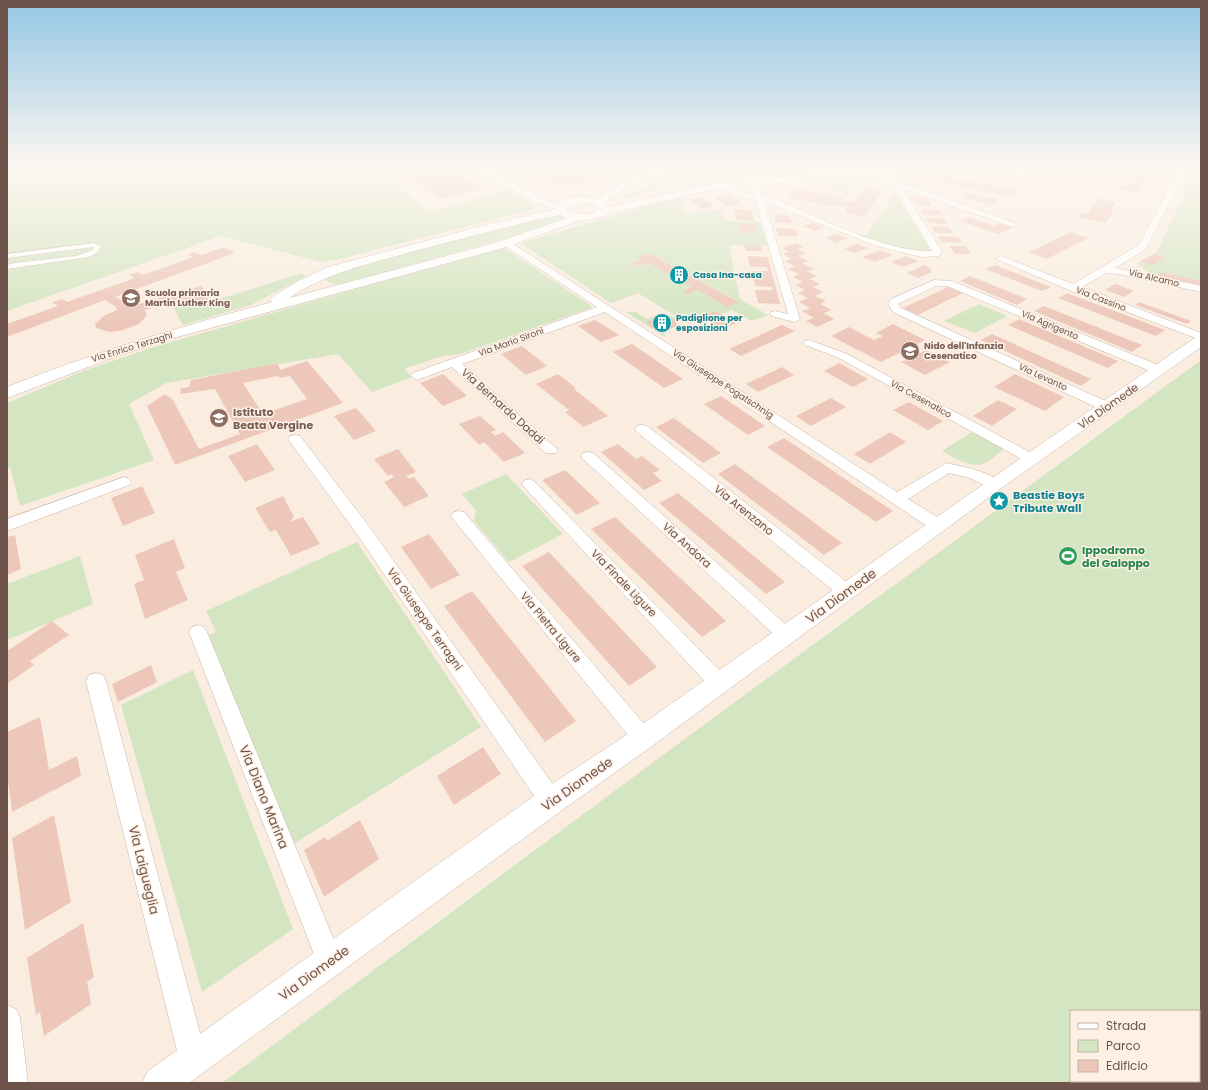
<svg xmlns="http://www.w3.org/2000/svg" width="1208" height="1090" font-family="Poppins,sans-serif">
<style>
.green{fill:#d4e5c1;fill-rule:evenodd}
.building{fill:#edc8ba;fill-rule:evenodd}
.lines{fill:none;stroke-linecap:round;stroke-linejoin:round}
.pedestrian-casing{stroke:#c9b4a9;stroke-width:1}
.minor-casing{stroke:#c9b4a9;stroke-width:1}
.tertiary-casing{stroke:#c9b4a9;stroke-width:1}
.pedestrian{fill:#fff;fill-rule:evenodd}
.minor{fill:#fff;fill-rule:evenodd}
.tertiary{fill:#fff;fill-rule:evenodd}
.labels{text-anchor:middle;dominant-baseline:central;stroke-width:3;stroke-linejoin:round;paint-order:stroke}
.far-culture-label{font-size:9px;font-weight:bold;fill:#0d838f;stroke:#fdf1e6;text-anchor:start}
.far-street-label{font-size:9px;fill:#6e534a;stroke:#fdf1e6}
.far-education-label{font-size:9px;font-weight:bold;fill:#785e54;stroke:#fdf1e6;text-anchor:start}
.street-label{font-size:11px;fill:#6e534a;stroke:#fdf1e6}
.education-label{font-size:11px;font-weight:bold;fill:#785e54;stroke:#fdf1e6;text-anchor:start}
.culture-label{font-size:11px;font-weight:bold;fill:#0d838f;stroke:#fdf1e6;text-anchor:start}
.leisure-label{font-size:11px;font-weight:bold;fill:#27864d;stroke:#fdf1e6;text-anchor:start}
.near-street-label{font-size:13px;fill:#6e534a;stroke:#fdf1e6}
</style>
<rect width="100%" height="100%" fill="#faede0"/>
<path class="green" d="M7 169H405L397 185 428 212 506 190 535 204 533 209 522 212 344 258 321 262 221 236 7 311Z
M679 169H800L682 183 620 199 617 198 659 183 655 180Z
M1195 169H1201V285L1150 274 1137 263 1157 252Z
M838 180 856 184 848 194 829 191Z
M894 195H896L931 251 926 253 888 245 865 237Z
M683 196 685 214 722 209 725 221 760 222 767 245H729L740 299 768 315 752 321 732 310 721 314 715 311 687 323 638 293 611 303 520 243ZM649 253 738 301V302L727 307 698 290 689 294 682 291 691 287 648 263 638 266 632 263 642 259 638 257Z
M558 215 569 218 543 228 346 283C339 284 331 285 326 280L329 275 514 223Z
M503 247 593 307 460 354 443 356 406 368 405 370 412 377 372 392 338 354 166 383 129 404 154 460 20 506 10 467H7V403L83 371 154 347Z
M302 273 306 276 251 305 183 325 173 307 188 303 189 306 229 296Z
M979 304 1007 316 975 333 944 321Z
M626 312H636L647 319C659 314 669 313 680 321L661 316 649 320V326L656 330 664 331 665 337Z
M1201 360V1083H222L667 752ZM1071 1011H1199V1081H1071Z
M972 432 1004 449C998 454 990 461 983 464 969 468 953 457 942 451Z
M506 474 563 534 509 562 474 521 476 511 462 494Z
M357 542 481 727 292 845 207 636 216 632 206 611Z
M80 556 93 604 7 640V584Z
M193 670 293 929 202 992 121 705Z"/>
<path class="building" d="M446 169H452L484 189 439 199 407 178Z
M517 169H529L533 171 511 175 505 172Z
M558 169H577L591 174 593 177 586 184 589 186 585 187 579 185 557 186 543 181 542 178 544 174Z
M1137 171 1154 175 1136 193 1119 189Z
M928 172 978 182 1007 187 1008 186 1019 190 1013 197 920 179Z
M866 188 882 191 864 216 844 212 849 206 839 204 837 207 788 198 796 189 844 198 841 201 852 203Z
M968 193 997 199 993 205 963 198Z
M732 195 742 204 725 206 715 197Z
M910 196 920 197 927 199 931 206 915 204Z
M705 198 715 207 702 208 689 200Z
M1099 198 1116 202 1114 204H1116L1112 208 1115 209 1110 213 1112 214 1105 223 1078 217 1084 212 1088 213 1091 210H1089L1092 207 1090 206Z
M734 209 751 210 754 221 737 220Z
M921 209 938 210 942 215H923Z
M775 214 790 216 792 223 775 222 774 219H776Z
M968 217 994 226 1000 223 1013 228 998 234 960 221Z
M925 218H943L947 224 928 223Z
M813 223 824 227 815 231 803 226Z
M738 224H755L757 233H740Z
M931 226 949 227 953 233H935Z
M776 228 795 229 798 236H778Z
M1071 232 1088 238 1047 259 1029 252Z
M837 234 848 238 836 243 825 238Z
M938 236 958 237 962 243 941 242Z
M796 243 804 247 797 249 806 253 798 256 809 261 802 263 814 269 807 271 817 276 810 279 820 284 813 287 823 292 815 296 826 301 820 304 832 310 824 313 834 319 817 327 806 321 814 318 802 311 810 308 799 302 808 298 798 293 805 290 795 285 803 282 793 277 799 274 788 269 795 266 785 261 792 259 783 254 790 252 782 248Z
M857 244 868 248 855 253 845 249Z
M744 245H761L763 251H746Z
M949 246H965L971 254H955Z
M224 247 235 253 115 297 130 304H139L202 286 209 301 189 306 188 303 173 307 170 303 145 310 147 315 139 324 120 331 109 332 96 328 95 324 105 315 117 310 116 307 105 300 7 337V324L58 306 52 302 62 299 67 302 135 278 129 275 138 272 143 275 193 257 187 254 195 252 201 255Z
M880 250 892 255 875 262 862 257Z
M649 253 711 287 739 302 727 307 698 290 689 294 682 291 691 287 648 263 638 266 631 263 642 259 637 257Z
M1154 254 1166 258 1152 265 1141 261Z
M748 256 768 257 780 304 758 303 755 290H773L772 287 755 286 752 271H768L767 267H750Z
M906 256 918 261 903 267 891 262Z
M924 265 933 269 929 270 932 272 918 278 907 273Z
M995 265 1051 287 1042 291 985 269Z
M1160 272 1201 281V285L1159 276Z
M970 276 1027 299 1017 305 960 281Z
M1116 284 1134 291 1124 297 1105 290Z
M948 287 963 293 918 315 903 308Z
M1067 293 1165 330 1156 336 1058 298Z
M1139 302 1191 321 1187 324 1135 305Z
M1044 306 1142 345 1132 352 1034 311Z
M715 311 721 314 736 323 723 329 702 316Z
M658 316 671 318 676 321 677 325 669 330H656L649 326 648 321Z
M1019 319 1118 361 1108 368 1008 325Z
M595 320 619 335 601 342 578 326Z
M893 324 925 340 909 348 920 353 926 350 950 362 925 375 901 362 909 359 899 353 881 362 831 336 849 327 874 340 883 336 876 333Z
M782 325 795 331 741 356 729 349Z
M992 334 1091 379 1081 386 981 340Z
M632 344 683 379 664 388 613 352Z
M522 346 547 366 526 375 501 354Z
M307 361 343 403 175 465 147 406 165 394 173 400 199 449 240 434 215 389 180 394 181 388 189 387 191 380 268 365 278 364 280 370ZM278 376 281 378 290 376 307 399 263 414 243 383Z
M839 363 868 379 853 387 824 371Z
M782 367 794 375 758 392 746 384Z
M443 374 467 396 443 406 420 383Z
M558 374 576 388 574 389 608 416 583 427 565 412 569 410 536 384Z
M1015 374 1064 397 1045 411 994 387Z
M721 396 765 426 748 435 704 404Z
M831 398 846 407 811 426 796 416Z
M998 400 1017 409 992 426 973 416Z
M909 402 943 421 928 430 893 410Z
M356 408 376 431 354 440 334 416Z
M480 416 496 430 491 432 495 436 503 432 525 453 504 462 484 442 479 445 459 424Z
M674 418 721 453 703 463 656 427Z
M890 432 906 442 870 464 854 454Z
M784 438 893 511 876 522 767 447Z
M257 444 275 470 245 482 228 456Z
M618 444 636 459 642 456 660 470 653 473 662 481 644 490 601 452Z
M398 449 416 472 406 476 409 479 414 477 429 496 404 507 384 482 394 477 391 474 388 476 374 459Z
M735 464 842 543 824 555 718 474Z
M565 470 600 503 577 515 542 480Z
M142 486 155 513 123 526 111 498Z
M678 493 785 582 766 594 659 503Z
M283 496 294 517 291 520 292 521 303 517 320 544 291 556 276 530 270 532 255 508Z
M615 517 726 621 702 637 591 529Z
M429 534 460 575 431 589 401 547Z
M15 535 21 569 7 575V537Z
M174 539 185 568 176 572 188 600 145 619 134 584 144 580 135 555Z
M549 552 657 667 629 686 522 566Z
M472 591 576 721 545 742 444 606Z
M52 621 69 635 30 661 34 665 7 684V651Z
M151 665 157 682 118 702 112 684Z
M40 717 49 770 77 756 81 776 12 812 7 773V732Z
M483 747 501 774 454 805 437 776Z
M54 815 71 902 25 930 12 838Z
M360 820 379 859 324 897 304 850 325 837 327 841Z
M83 923 94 977 87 982 91 1004 44 1036 40 1012 36 1015 27 958Z"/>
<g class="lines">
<defs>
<path id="pedestrian" d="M94 243 101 246 98 252 89 257 7 269V265L15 263 76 256 93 250 94 247 7 258V254Z"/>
<path id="minor" d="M476 169H486L537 196 565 208 561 211 531 200Z
M663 169H674L623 189 601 205H595L594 203C609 184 640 177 663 169Z
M851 169H862L886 177 881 169H889L896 181 1017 224 1013 227 1010 226 901 188 942 251 939 256 922 257 876 246 764 201 800 319 795 322 771 316 770 314 771 312 775 311 788 314 755 200 725 191 712 182 719 180 731 188 754 195 752 190 740 179 747 177 759 187 762 196 773 198C815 216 888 253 932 251L891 184Z
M1179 169H1187L1146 249 1115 268 1201 286V292L1119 274 1106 273 1082 287 1201 333V340L1069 290 996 259 1001 256 1004 257 1073 284 1139 245Z
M507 240 897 492 947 463C962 467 993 471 1001 485L999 488 994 490 970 478 949 473 908 499 945 522 947 526 945 530 939 532 933 530 605 312 462 364 558 450 556 453H546L452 367 417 380 411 376 413 373 597 307 504 245 502 243Z
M934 280 952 281 1163 367 1165 370 1159 374 1155 373 947 286H936L898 304 901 308 1112 404 1113 407 1112 410H1102L893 312 888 304 891 299Z
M809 340 847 354 1037 456 1039 459 1037 462H1027L839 358 805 345 803 343 805 341Z
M642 425 647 426 852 586 855 591 852 596 846 598 840 596 637 432 635 429 637 426Z
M295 435 300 436 371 529 559 793 562 801 559 809 551 812 543 809 359 537 288 439 290 436Z
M588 452 593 453 792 630 795 635 792 640 786 642 780 640 583 459 581 456 583 453Z
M124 477 129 479 131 482 129 485 7 531V519Z
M529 479 534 481 726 677 729 683 726 689 719 691 712 689 524 487 522 484 524 481Z
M459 511 464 512 650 731 653 738 650 745 643 747 636 745 454 520 451 516 454 512Z
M198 625 204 627 207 632 343 962 339 971 330 975 321 971 317 962 189 632 192 627Z
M96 673 103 675 106 681 207 1059 203 1069 193 1073 183 1069 179 1059 86 681 89 675Z
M7 1005 16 1009 20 1018 28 1083H7Z"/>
<path id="tertiary" d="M861 169H893L888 172 712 190 625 210 589 220H581L503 248 163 341 112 358 7 398V387C93 353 182 326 272 302L270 300 272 297 298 281 328 267 486 225 556 209C563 191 599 195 610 207L712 184ZM583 203 592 204 599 208C592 218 576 214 567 210L568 207ZM559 215 567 218 495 243 289 298C329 272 366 265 411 252 460 239 509 226 559 215Z
M1201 336V347L1000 489 652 746 561 811 189 1083H142L148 1071 541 791 634 730 988 481 1196 337Z"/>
</defs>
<use href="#pedestrian" class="pedestrian-casing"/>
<use href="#minor" class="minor-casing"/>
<use href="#tertiary" class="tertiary-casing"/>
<use href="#pedestrian" class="pedestrian"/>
<use href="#minor" class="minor"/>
<use href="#tertiary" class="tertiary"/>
</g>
<linearGradient id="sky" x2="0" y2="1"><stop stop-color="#94c6e5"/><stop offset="0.52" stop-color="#fdf7f1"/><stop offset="1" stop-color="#fdf7f1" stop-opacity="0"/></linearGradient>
<rect width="1208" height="322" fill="url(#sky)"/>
<defs>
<symbol id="building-disc" viewBox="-11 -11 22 22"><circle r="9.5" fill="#0f9aa8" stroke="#fdf1e6"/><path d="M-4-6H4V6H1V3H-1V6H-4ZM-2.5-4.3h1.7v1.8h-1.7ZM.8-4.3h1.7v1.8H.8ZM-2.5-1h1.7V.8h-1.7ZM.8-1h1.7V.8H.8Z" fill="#fff"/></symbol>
<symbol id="school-disc" viewBox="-11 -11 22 22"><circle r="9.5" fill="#8d6e63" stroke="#fdf1e6"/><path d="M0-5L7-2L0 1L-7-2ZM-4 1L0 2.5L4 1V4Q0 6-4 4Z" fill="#fff"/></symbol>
<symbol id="sight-disc" viewBox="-11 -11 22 22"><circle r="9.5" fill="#0f9aa8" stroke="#fdf1e6"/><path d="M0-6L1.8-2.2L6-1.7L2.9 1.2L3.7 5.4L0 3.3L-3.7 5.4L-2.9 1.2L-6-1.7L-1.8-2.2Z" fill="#fff"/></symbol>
<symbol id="stadium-disc" viewBox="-11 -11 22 22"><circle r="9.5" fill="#2e9e5b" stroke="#fdf1e6"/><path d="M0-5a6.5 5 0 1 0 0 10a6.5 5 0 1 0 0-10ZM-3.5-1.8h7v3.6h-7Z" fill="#fff"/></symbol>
</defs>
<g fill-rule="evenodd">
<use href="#building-disc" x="668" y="264" width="22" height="22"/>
<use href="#school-disc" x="120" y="287" width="22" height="22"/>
<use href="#building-disc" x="651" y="312" width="22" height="22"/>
<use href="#school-disc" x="899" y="340" width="22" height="22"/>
<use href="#school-disc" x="208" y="407" width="22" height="22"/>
<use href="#sight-disc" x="988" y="490" width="22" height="22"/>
<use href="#stadium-disc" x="1057" y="545" width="22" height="22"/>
</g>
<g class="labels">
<g class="far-culture-label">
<text x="693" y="275">Casa Ina-casa</text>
<text x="676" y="318">Padiglione per<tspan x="676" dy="10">esposizioni</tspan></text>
</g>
<g class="far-street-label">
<text transform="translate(1154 278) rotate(13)">Via Alcamo</text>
<text transform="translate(1101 299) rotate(21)">Via Cassino</text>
<text transform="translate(1050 325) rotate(23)">Via Agrigento</text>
<text transform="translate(511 342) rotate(-20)">Via Mario Sironi</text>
<text transform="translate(132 347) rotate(-17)">Via Enrico Terzaghi</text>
<text transform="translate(1043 377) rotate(25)">Via Levanto</text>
<text transform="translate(723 384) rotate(33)">Via Giuseppe Pogatschnig</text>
<text transform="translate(921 399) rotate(29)">Via Cesenatico</text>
</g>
<g class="far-education-label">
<text x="145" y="293">Scuola primaria<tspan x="145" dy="10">Martin Luther King</tspan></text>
<text x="924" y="346">Nido dell'Infanzia<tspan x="924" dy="10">Cesenatico</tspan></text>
</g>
<g class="street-label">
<text transform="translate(503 406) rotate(42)">Via Bernardo Daddi</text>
<text transform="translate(1108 406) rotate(-35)">Via Diomede</text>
<text transform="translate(744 510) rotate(39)">Via Arenzano</text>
<text transform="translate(687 545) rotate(42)">Via Andora</text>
<text transform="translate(624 583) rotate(46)">Via Finale Ligure</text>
<text transform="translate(425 619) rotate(55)">Via Giuseppe Terragni</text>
<text transform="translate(551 627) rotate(50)">Via Pietra Ligure</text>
</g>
<g class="education-label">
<text x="233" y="412">Istituto<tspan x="233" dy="13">Beata Vergine</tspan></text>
</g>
<g class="culture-label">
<text x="1013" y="495">Beastie Boys<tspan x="1013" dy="13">Tribute Wall</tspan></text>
</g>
<g class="leisure-label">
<text x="1082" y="550">Ippodromo<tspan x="1082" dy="13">del Galoppo</tspan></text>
</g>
<g class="near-street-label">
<text transform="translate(841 596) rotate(-36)">Via Diomede</text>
<text transform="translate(577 784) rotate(-35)">Via Diomede</text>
<text transform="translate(264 797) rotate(68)">Via Diano Marina</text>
<text transform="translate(144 870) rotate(76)">Via Laigueglia</text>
<text transform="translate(314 973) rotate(-36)">Via Diomede</text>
</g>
</g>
<rect width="1208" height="1090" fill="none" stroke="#6e534a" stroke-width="16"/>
<rect x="1070" y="1010" width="130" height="72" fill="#fdf1e6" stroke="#c4b2a8"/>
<rect x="1078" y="1023" width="20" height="6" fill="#ffffff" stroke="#c4b2a8"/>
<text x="1106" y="1030" font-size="12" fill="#6e534a">Strada</text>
<rect x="1078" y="1040" width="20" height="12" fill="#d4e5c1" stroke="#c4b2a8"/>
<text x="1106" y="1050" font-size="12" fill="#6e534a">Parco</text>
<rect x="1078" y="1060" width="20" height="12" fill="#edc8ba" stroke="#c4b2a8"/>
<text x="1106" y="1070" font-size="12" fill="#6e534a">Edificio</text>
</svg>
